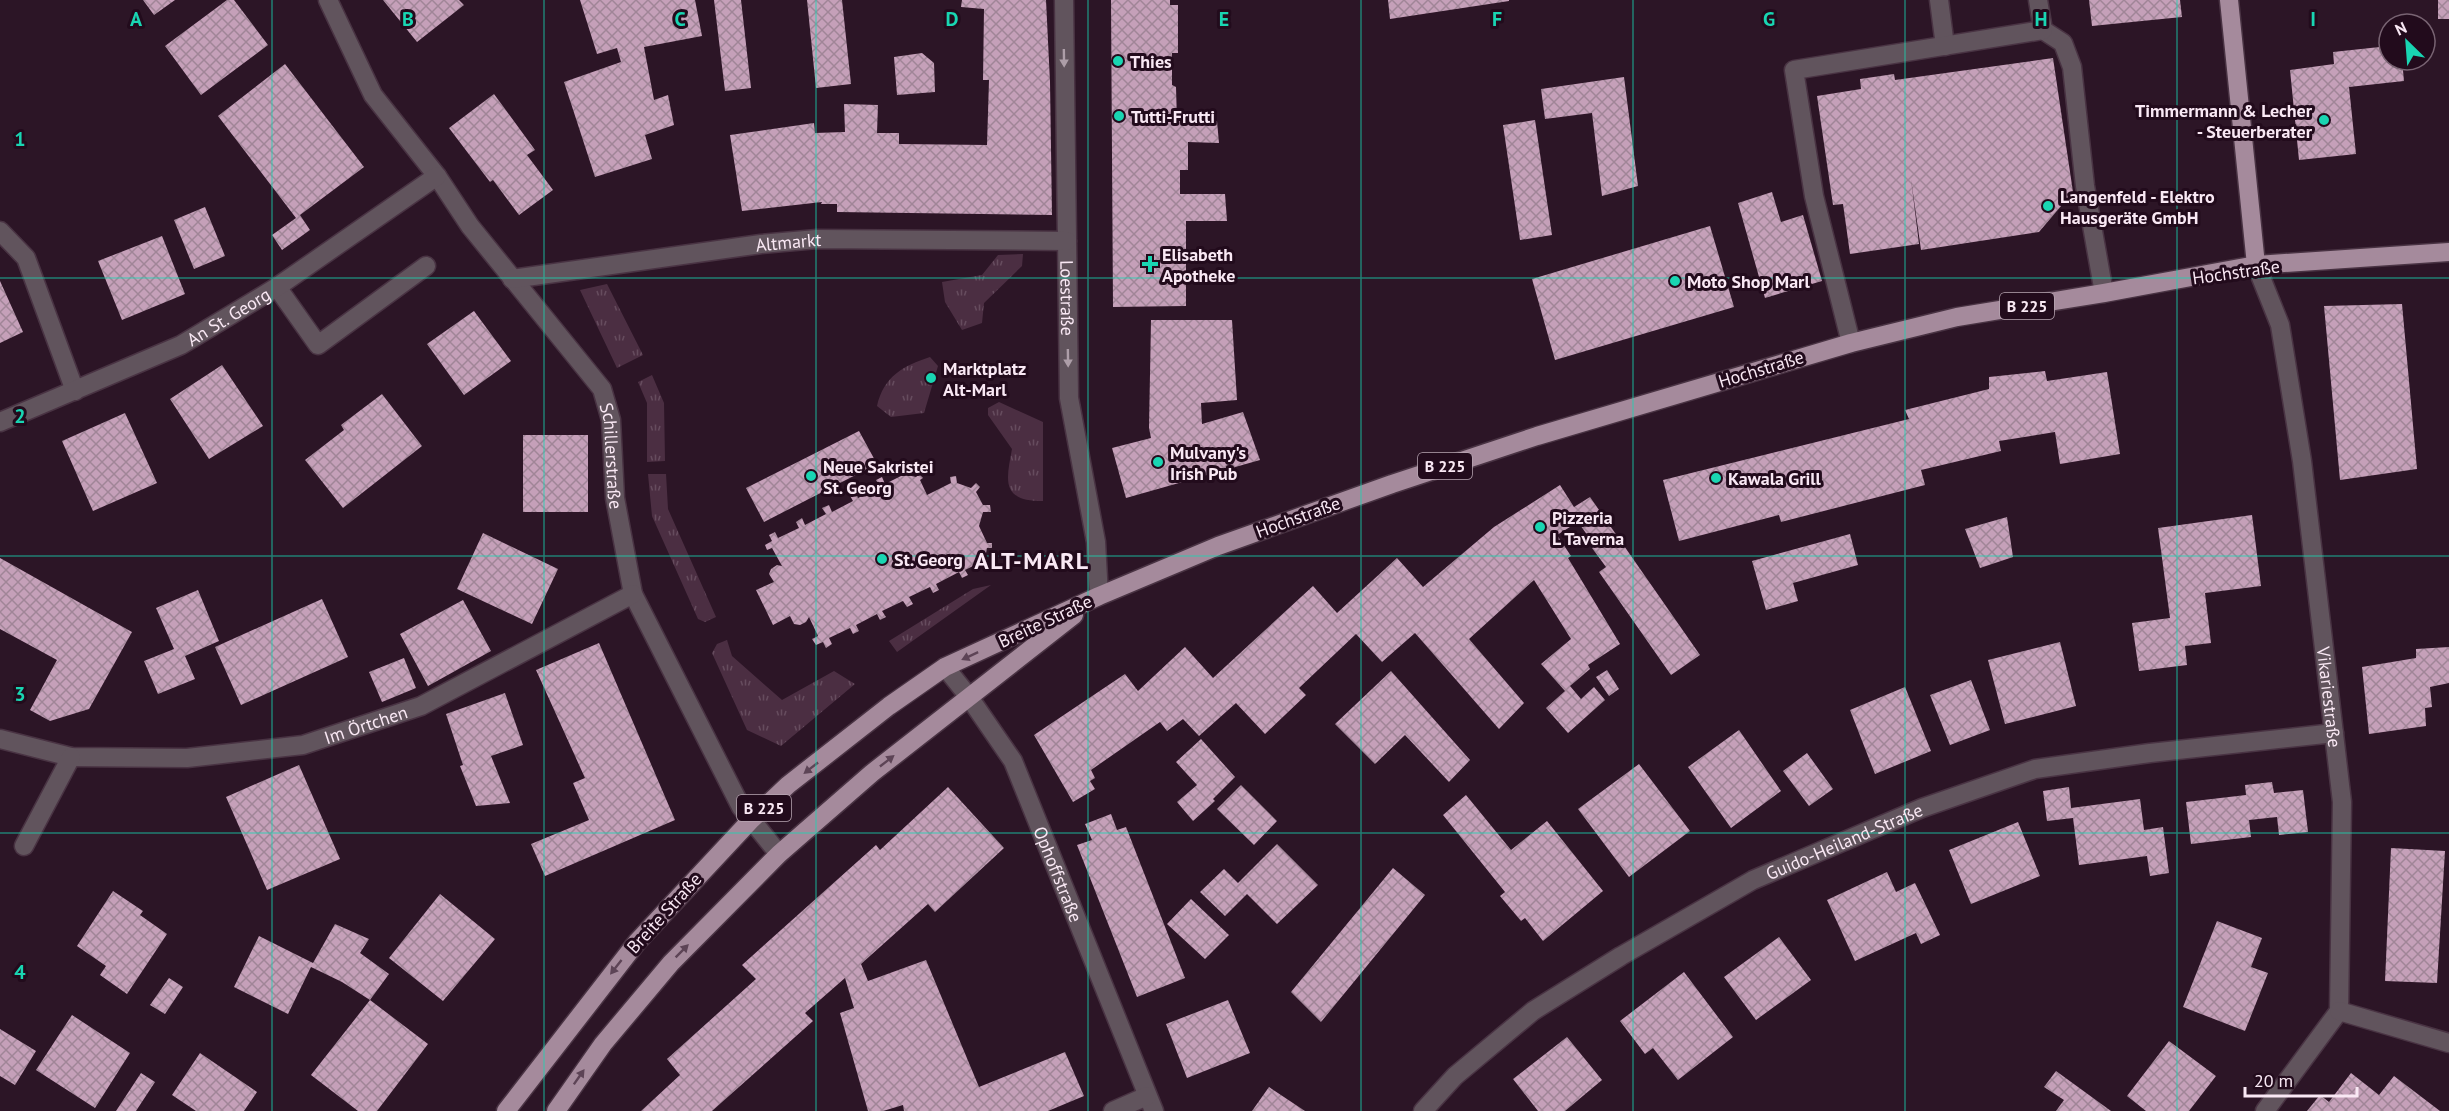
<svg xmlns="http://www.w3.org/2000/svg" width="2449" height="1111" font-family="'PT Sans',sans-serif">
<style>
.grass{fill:url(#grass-tufts)}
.building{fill:url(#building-cross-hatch)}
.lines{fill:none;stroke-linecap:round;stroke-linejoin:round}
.minor-casing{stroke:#493343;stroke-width:21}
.major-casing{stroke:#493343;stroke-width:21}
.minor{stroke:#61545d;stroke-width:18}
.major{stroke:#a58a9c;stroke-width:18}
.oneway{fill:#ad9ea8}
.oneway2{fill:#5d4456}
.grid{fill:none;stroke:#19d5b2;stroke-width:1.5;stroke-opacity:0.55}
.poi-dot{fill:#19d5b2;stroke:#220b1c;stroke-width:2}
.labels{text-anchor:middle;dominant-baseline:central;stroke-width:6;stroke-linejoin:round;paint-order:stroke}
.shield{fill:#220b1c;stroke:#b8a6b3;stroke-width:1.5}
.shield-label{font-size:16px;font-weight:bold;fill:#f9e8f4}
.poi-label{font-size:18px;font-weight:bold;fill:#f9e8f4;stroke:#220b1c;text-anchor:start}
.street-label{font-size:18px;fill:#f9e8f4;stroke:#220b1c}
.district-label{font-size:24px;font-weight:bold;letter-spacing:1.5px;fill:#f9e8f4;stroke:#220b1c}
.grid-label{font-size:20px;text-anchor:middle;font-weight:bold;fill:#19d5b2;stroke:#220b1c;stroke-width:6;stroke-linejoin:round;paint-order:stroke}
</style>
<defs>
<pattern id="grass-tufts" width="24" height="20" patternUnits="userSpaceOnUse" patternTransform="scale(1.5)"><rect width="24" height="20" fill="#4b2e42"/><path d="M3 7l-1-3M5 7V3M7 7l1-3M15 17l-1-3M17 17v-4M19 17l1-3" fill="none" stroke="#664c5e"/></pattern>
<pattern id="building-cross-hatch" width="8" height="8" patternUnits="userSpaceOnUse" patternTransform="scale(1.5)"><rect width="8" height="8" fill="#c5a0b9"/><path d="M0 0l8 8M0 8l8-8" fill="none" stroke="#a08597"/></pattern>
</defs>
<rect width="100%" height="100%" fill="#2c1526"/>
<path class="grass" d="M1023 254 1022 266 984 303 982 323 962 330 945 302 942 282 982 275 998 255Z
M607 284 643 355 617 368 580 290Z
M930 357 938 366 924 413 891 417 877 406C884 376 903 366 930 357Z
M652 375 664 403 665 461 647 462V403L638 382Z
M999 402 1043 422V501C1001 501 1006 481 1012 449L988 415V408Z
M648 474H666L668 509 716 617 705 622 698 619 652 516Z
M991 585 897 652 889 641 973 589Z
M727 640 732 656 782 700 834 671 855 684 781 746 747 730 712 653 717 644Z"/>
<path class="building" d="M143 0H175L154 15Z
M227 0H234L268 45 201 95 165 46Z
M383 0H459L464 5 417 42Z
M580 0H695L702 36 644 47 654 100 668 95 674 125 645 135 652 159 595 177 564 82 621 62 617 48 597 54Z
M714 0H741L751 88 725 91Z
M807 0H842L851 84 816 88Z
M962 0H1046L1050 82 1052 215 837 212V204H821L822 202 742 211 730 135 814 123 815 133 845 132 844 104 878 105 877 133H899V144L987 145 989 80H983L984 9 961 7Z
M1111 0H1170V5H1178V53H1172V85L1176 87 1177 121H1217L1219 143 1188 142V170H1180V194H1225L1227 221H1186V306L1113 307Z
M1388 0H1509V1L1390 19Z
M2089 0H2180L2182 17 2092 26Z
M2438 0H2449V19H2438Z
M2389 46V60H2402L2404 81 2349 87 2356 154 2299 160 2290 70 2334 64 2333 52Z
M922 53 934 63 935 92 897 95 894 57Z
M2053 58 2073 192 2039 232 1921 250 1911 179 1919 244 1850 254 1843 204 1833 205 1817 96 1861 89 1860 79 1894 74 1895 80Z
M285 64 364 167 300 215 310 230 282 250 272 235 296 218 218 116Z
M1624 77 1638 186 1602 196 1592 113 1545 119 1541 89Z
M494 94 535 150 527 155 553 190 519 215 493 180 490 182 449 128Z
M1535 120 1552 235 1520 240 1503 125Z
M1772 192 1781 222 1803 215 1822 281 1765 298 1738 203Z
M205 207 225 256 194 269 174 220Z
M1710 226 1734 307 1555 360 1532 279Z
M162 236 185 294 122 320 98 261Z
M0 281 23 332 0 343Z
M2402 304 2417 469 2340 480 2324 306Z
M474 311 511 361 464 395 427 344Z
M1151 320H1232L1237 400 1201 403 1202 424 1243 412 1260 460 1126 498 1112 448 1151 438 1149 428Z
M222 365 263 426 209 459 170 399Z
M2045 371 2047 381 2107 372 2120 454 2060 464 2055 432 1999 441 2001 451 1921 470 1925 485 1781 522 1779 515 1679 541 1663 480 1909 419 1905 410 1989 389V377Z
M382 394 422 446 343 508 305 460 344 430 341 425Z
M125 413 157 483 93 511 62 441Z
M859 431 877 464 764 522 746 488Z
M523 435H588V512H523Z
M902 470H907V475L916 477 919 474 923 478 920 480 927 495 951 483 950 477 956 476 957 483 971 488 976 483 980 487 976 492 983 505H990L991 512H983L979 526 987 543H992V548H987L985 558 988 560 984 565 981 562 965 570 968 575 962 578 959 572 936 584 939 590 933 593 930 587 909 597 913 604 907 607 903 601 882 611 886 617 880 620 877 614 856 625 859 631 853 634 850 628 829 638 832 644 826 648 823 642 816 645 812 639 818 636 809 617 806 622 800 625 794 624 790 616 773 625 756 590 774 582 769 574 771 569 777 565 782 566 772 548 767 550 765 545 772 541 769 535 775 532 778 538 799 528 796 522 802 518 805 525 826 514 822 508 829 505 832 512 853 501 849 494 855 491 858 498 880 487 876 480 882 477 885 484 903 475Z
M1560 485 1574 507 1590 497 1700 655 1671 675 1599 572 1606 567 1592 548 1595 546 1578 522 1557 535 1571 556 1568 558 1620 644 1588 665 1590 669 1570 686 1581 699 1594 687 1605 700 1568 733 1546 708 1565 691 1541 664 1571 639 1534 580 1469 639 1524 703 1499 729 1415 633 1382 662 1356 634 1299 688 1306 695 1265 734 1236 703 1199 736 1183 719 1167 731 1160 722 1091 770 1095 778 1090 781 1095 789 1073 802 1034 735 1125 674 1138 691 1185 647 1213 678 1313 586 1337 613 1397 558 1423 587 1494 527Z
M2252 515 2261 586 2205 593 2211 643 2185 646 2187 665 2139 671 2132 623 2170 618 2158 528Z
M2007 517 2013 557 1980 568 1965 529Z
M483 533 558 569 532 624 457 589Z
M1850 534 1858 565 1793 583 1798 601 1766 610 1752 561Z
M0 558 132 632 89 709 50 721 30 710 57 660 0 629Z
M198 590 219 641 185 656 195 679 158 694 144 661 174 649 156 608Z
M322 599 348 657 241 705 215 647Z
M463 600 491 651 428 686 400 634Z
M2060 642 2076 706 2005 724 1988 660Z
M599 643 675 820 545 876 531 844 589 820 573 783 585 778 536 670Z
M2449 647V683L2430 687 2432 707 2425 708 2426 726 2369 734 2362 667 2416 658V649Z
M404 658 416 688 382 702 369 672Z
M1607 670 1619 689 1609 696 1596 677Z
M1391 671 1470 760 1449 782 1405 735 1375 764 1335 724Z
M1971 680 1990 730 1950 745 1930 695Z
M1905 687 1931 751 1875 774 1850 710Z
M505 693 523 745 491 756 510 803 476 806 460 766 463 765 446 714Z
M1739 730 1781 791 1731 828 1688 767Z
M1201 739 1235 777 1213 799 1215 801 1193 821 1177 802 1197 785 1176 762Z
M1807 753 1833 789 1809 806 1783 771Z
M1639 764 1690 831 1629 877 1578 809Z
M299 765 340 859 267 890 226 797Z
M2272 782 2274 793 2303 790 2308 832 2279 835 2277 817 2249 820 2251 837 2191 844 2186 802 2246 795 2245 785Z
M1241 785 1277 821 1254 845 1217 809Z
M948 787 1004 848 935 912 928 904 861 964 868 981 926 960 979 1087 1065 1052 1084 1096 1048 1111H904L903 1105 883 1111H868L840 1013 854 1008 845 978 805 1013 813 1021 712 1111H641L680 1075 667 1059 756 979 742 965 876 845 880 850Z
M2069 787 2071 808 2140 799 2144 830 2163 827 2169 873 2150 876 2147 856 2079 865 2073 818 2047 821 2043 791Z
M1466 795 1511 850 1547 821 1603 891 1543 941 1525 918 1521 921 1500 896 1505 892 1443 815Z
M1111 814 1117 830 1126 827 1185 978 1137 997 1077 845 1092 840 1085 824Z
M2018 822 2040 876 1971 904 1949 850Z
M1277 844 1318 885 1277 924 1247 894 1225 916 1200 892 1224 869 1238 883Z
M2391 848 2445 851 2437 983 2385 981Z
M1393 868 1425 895 1321 1022 1291 992Z
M1887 872 1896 892 1915 883 1940 935 1921 944 1916 933 1855 961 1827 900Z
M113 891 143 911 140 915 167 934 127 994 100 975 106 966 77 946Z
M440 894 495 939 443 1001 389 958Z
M1191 899 1229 935 1205 959 1167 924Z
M2217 921 2262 938 2251 967 2268 973 2245 1031 2183 1007Z
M335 924 369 939 360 953 389 974 370 1000 342 982 311 967 288 1014 234 987 259 936 313 963Z
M1779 937 1811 980 1756 1020 1724 977Z
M1684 972 1733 1037 1678 1080 1653 1048 1645 1054 1620 1021Z
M169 978 183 987 165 1014 150 1005Z
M370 1000 428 1044 377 1111H358L311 1075Z
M1228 1000 1250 1053 1187 1078 1166 1024Z
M72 1015 130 1053 95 1108 36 1070Z
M0 1029 36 1051 15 1085 0 1076Z
M1567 1037 1602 1080 1565 1111H1538L1513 1079Z
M2169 1041 2216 1076 2189 1111H2146L2127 1096Z
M200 1053 257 1092 244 1111H196L172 1095Z
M2056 1071 2111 1111H2056L2064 1100 2044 1087Z
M141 1073 155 1082 136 1111H116Z
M2351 1073 2379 1095 2394 1076 2440 1111H2307L2320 1095 2329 1102Z
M1269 1087 1305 1111H1252Z"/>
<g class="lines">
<defs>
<g id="minor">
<path id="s1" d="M328 0 373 95 437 176 470 226 602 389 611 420 615 498 633 594 741 807 779 854"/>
<path id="s2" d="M1064 0 1069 398 1096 542 1099 596"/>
<path d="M1939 0 1945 46"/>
<path d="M2038 0 2043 30 2063 43 2072 67 2085 186 2104 293"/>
<path d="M0 231 26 258 75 391"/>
<path id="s3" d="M2256 265 2280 325 2302 461 2342 802 2339 1011 2265 1111"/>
<path id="s4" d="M512 279 761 244 817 239 1067 241"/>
<path d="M277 287 318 345 426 266"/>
<path d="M1851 343 1814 196 1794 70 2043 30"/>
<path id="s5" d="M0 422 181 345 277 287 437 176"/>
<path id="s6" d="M945 667 969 697 1013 761 1154 1111"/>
<path id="s7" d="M0 739 71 757 187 758 303 745 421 706 633 594"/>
<path d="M24 846 71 757"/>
<path d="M2339 1011 2449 1043"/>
<path d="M1113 1111 1147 1096"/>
<path id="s8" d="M1423 1111 1455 1076 1533 1011 1621 956 1753 880 1922 808 2035 769 2150 753 2334 733"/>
</g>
<path id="major" d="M2229 0 2256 265
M506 1111 637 942 750 821 788 785 889 706 945 667 1099 596 1218 546 1392 484 1537 436 1851 343 1957 317 2104 293 2256 265 2449 252
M556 1111 603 1044 671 963 779 854 872 773 1074 615"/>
</defs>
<use href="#minor" class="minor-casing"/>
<use href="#major" class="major-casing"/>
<use href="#minor" class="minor"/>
<use href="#major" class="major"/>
</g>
<defs><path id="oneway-solid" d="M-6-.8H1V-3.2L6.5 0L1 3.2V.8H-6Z" transform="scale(1.5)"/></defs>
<g class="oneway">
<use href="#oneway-solid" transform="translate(1064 58) rotate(89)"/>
<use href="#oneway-solid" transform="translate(1068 358) rotate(89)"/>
</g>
<g class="oneway2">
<use href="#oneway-solid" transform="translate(970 656) rotate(155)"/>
<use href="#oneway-solid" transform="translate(887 761) rotate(-38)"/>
<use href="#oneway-solid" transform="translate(811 768) rotate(142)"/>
<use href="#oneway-solid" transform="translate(682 951) rotate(-45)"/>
<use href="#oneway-solid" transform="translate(616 967) rotate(128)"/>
<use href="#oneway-solid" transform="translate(579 1077) rotate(-55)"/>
</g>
<path class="grid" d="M272 0V1111M544 0V1111M816 0V1111M1088 0V1111M1361 0V1111M1633 0V1111M1905 0V1111M2177 0V1111M0 278H2449M0 556H2449M0 833H2449"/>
<g class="poi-dot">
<circle cx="1118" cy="61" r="6"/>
<circle cx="1119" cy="116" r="6"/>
<circle cx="2324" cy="120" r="6"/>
<circle cx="2048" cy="206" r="6"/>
<path d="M1147 255h6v6h6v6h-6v6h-6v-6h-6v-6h6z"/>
<circle cx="1675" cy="281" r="6"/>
<circle cx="931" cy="378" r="6"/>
<circle cx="1158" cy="462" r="6"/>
<circle cx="811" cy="476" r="6"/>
<circle cx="1716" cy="478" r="6"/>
<circle cx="1540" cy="527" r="6"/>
<circle cx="882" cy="559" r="6"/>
</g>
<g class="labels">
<g class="shield">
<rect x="2000" y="293" width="54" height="26" rx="4.5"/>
<rect x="1418" y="453" width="54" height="26" rx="4.5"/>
<rect x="737" y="795" width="54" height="26" rx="4.5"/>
</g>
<g class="shield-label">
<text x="2027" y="306">B 225</text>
<text x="1445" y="466">B 225</text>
<text x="764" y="808">B 225</text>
</g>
<g class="poi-label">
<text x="1130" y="61">Thies</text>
<text x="2312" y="110" text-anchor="end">Timmermann &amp; Lecher<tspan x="2312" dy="21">- Steuerberater</tspan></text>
<text x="1131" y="116">Tutti-Frutti</text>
<text x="2060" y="196">Langenfeld - Elektro<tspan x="2060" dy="21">Hausgeräte GmbH</tspan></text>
<text x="1162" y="254">Elisabeth<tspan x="1162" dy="21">Apotheke</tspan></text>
<text x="1687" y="281">Moto Shop Marl</text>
<text x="943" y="368">Marktplatz<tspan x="943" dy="21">Alt-Marl</tspan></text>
<text x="1170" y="452">Mulvany's<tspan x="1170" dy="21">Irish Pub</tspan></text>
<text x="823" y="466">Neue Sakristei<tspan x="823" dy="21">St. Georg</tspan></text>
<text x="1728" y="478">Kawala Grill</text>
<text x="1552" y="517">Pizzeria<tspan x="1552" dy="21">L Taverna</tspan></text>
<text x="894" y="559">St. Georg</text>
</g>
<g class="street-label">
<text stroke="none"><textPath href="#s4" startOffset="279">Altmarkt</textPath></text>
<text transform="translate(2236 272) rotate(-8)">Hochstraße</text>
<text stroke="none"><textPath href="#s2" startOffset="298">Loestraße</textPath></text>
<text stroke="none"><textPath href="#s5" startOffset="252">An St. Georg</textPath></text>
<text transform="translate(1761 369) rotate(-17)">Hochstraße</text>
<text stroke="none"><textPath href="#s1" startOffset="546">Schillerstraße</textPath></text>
<text transform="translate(1298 517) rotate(-20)">Hochstraße</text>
<text transform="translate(1045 621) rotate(-25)">Breite Straße</text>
<text stroke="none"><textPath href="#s3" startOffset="440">Vikariestraße</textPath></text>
<text stroke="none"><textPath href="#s7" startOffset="372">Im Örtchen</textPath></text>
<text stroke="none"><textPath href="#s8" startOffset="504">Guido-Heiland-Straße</textPath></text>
<text stroke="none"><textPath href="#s6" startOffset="238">Ophoffstraße</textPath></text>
<text transform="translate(664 913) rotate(-48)">Breite Straße</text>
</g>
<g class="district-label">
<text x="1032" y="560">ALT-MARL</text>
</g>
</g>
<g class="grid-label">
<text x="136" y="26">A</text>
<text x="408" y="26">B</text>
<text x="680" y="26">C</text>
<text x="952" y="26">D</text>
<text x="1224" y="26">E</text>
<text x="1497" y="26">F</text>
<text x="1769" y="26">G</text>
<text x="2041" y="26">H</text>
<text x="2313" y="26">I</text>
<text x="20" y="146">1</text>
<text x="20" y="423">2</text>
<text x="20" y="701">3</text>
<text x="20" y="979">4</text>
</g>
<g transform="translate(2407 42) rotate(335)"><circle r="28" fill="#220b1c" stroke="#786372" stroke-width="1.5"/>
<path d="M0-4.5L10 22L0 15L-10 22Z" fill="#19d5b2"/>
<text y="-9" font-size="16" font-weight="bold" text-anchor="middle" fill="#f9e8f4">N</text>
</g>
<path d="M2245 1087v9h112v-9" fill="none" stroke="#f9e8f4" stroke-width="3"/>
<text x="2254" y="1087" font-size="18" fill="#f9e8f4" stroke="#220b1c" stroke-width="4.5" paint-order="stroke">20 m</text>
</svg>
